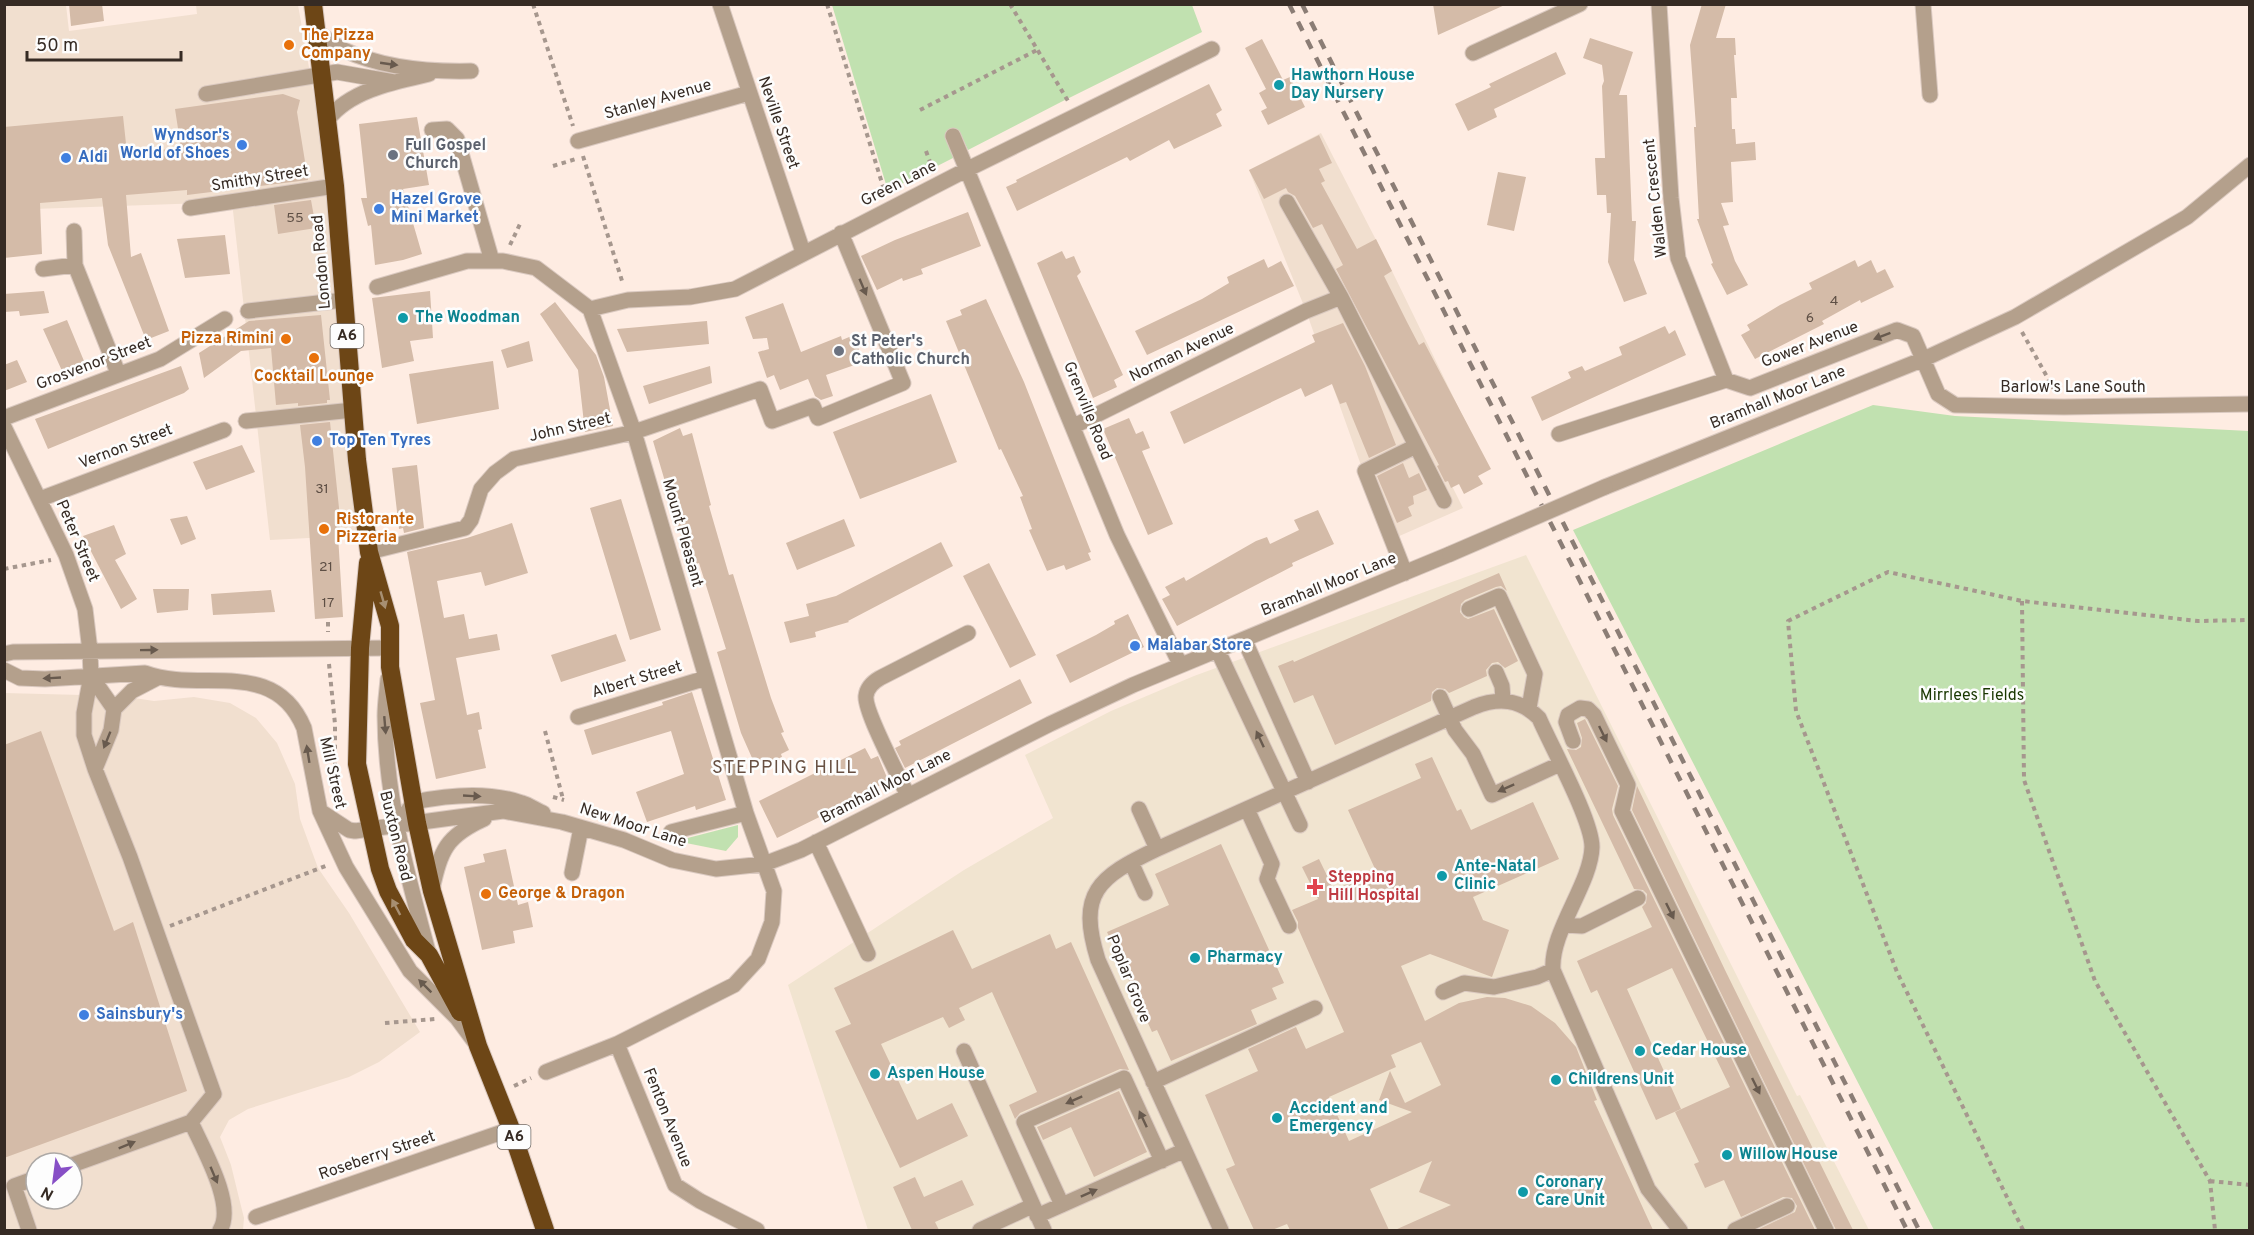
<svg xmlns="http://www.w3.org/2000/svg" width="2254" height="1235" font-family="Overpass,sans-serif">
<style>
.commercial{fill:#f1dfcf;fill-rule:evenodd}
.medical{fill:#f1e4d0}
.green{fill:#c1e1b0}
.building{fill:#d4bba8;fill-rule:evenodd}
.lines{fill:none;stroke-linecap:round;stroke-linejoin:round}
.minor-casing{stroke:#dac9c0;stroke-width:17}
.highway-casing{stroke:#dac9c0;stroke-width:20}
.path{stroke:#a6978e;stroke-width:4;stroke-dasharray:4.5 4.5;stroke-linecap:butt}
.minor{stroke:#b4a08c;stroke-width:15}
.highway{stroke:#6d4616;stroke-width:18}
.rail{stroke:#8b7d75;stroke-width:4.5;stroke-dasharray:10 10;stroke-linecap:butt}
.minor-bridge-casing{stroke:#dac9c0;stroke-width:17;stroke-linecap:butt}
.minor-bridge{stroke:#b4a08c;stroke-width:15}
.oneway{fill:#685a4e}
.oneway2{fill:#a78f72}
.food-dot{fill:#e8710a;stroke:#fdfdfd;stroke-width:2}
.culture-dot{fill:#0f9aa8;stroke:#fdfdfd;stroke-width:2}
.shop-dot{fill:#3f7fe0;stroke:#fdfdfd;stroke-width:2}
.worship-dot{fill:#6b7280;stroke:#fdfdfd;stroke-width:2}
.health-dot{fill:#e0444e;stroke:#fdfdfd;stroke-width:2}
.labels{text-anchor:middle;dominant-baseline:central;stroke-width:5;stroke-linejoin:round;paint-order:stroke}
.number-label{font-size:14px;fill:#5e4f45}
.shield{fill:#fdfdfd;stroke:#726a65;stroke-width:1.5}
.shield-label{font-size:15px;font-weight:bold;fill:#362b24}
.food-label{font-size:16px;font-weight:bold;fill:#c56008;stroke:#fdfdfd;text-anchor:start}
.culture-label{font-size:16px;font-weight:bold;fill:#0d838f;stroke:#fdfdfd;text-anchor:start}
.street-label{font-size:16px;fill:#362b24;stroke:#fdfdfd}
.shop-label{font-size:16px;font-weight:bold;fill:#366cbe;stroke:#fdfdfd;text-anchor:start}
.worship-label{font-size:16px;font-weight:bold;fill:#5b616d;stroke:#fdfdfd;text-anchor:start}
.park-label{font-size:16px;fill:#193700;stroke:#fdfdfd}
.health-label{font-size:16px;font-weight:bold;fill:#be3a42;stroke:#fdfdfd;text-anchor:start}
.neighbourhood-label{font-size:18px;letter-spacing:1.5px;fill:#685042;stroke:#fdfdfd}
</style>
<rect width="100%" height="100%" fill="#feece2"/>
<path class="commercial" d="M4 5H66L69 31 197 14 196 5H298L318 119 367 535 270 540 232 202 5 210Z
M1321 133 1392 271 1485 462 1449 480 1463 508 1388 541 1306 311 1249 170Z
M4 693 121 696 154 701 194 697 230 703 256 718 277 743 295 784 300 819 318 868 349 913 420 1032 379 1062 349 1077 248 1109 229 1120 220 1137 231 1165 238 1194 244 1218 243 1230H5ZM36 1163H72V1199H36Z"/>
<path class="medical" d="M1526 555 1797 1096 1800 1095 1869 1230H868L788 985 964 870 1053 818 1025 755 1111 711 1194 676Z"/>
<path class="green" d="M832 5H1192L1202 32 1061 102 968 150 960 133 955 157 888 191Z
M1873 405 1955 416 2249 431V1230H1934L1573 530Z
M738 825V837L726 851 676 841Z"/>
<path class="building" d="M69 4H102L104 21 71 26Z
M1433 4H1507L1438 35Z
M1702 4H1726L1716 38H1735L1736 55H1734L1737 98H1731L1732 129H1735L1736 144 1755 142 1756 160 1731 162 1733 202 1721 203 1729 225 1723 226 1735 261 1748 285 1727 295 1711 264 1713 263 1697 219H1699L1694 127H1696L1690 45Z
M1590 38 1633 52 1619 95H1627L1632 221H1636L1634 260 1647 294 1624 302 1608 262 1611 213H1607L1606 195H1597L1595 158H1605L1602 86 1604 81 1602 65 1583 58Z
M1262 39 1283 80 1290 77 1305 107 1268 125 1261 111 1267 108 1259 93 1266 89 1245 48Z
M1556 52 1566 74 1494 109 1497 117 1468 131 1455 104 1491 87 1489 84Z
M1209 84 1222 110 1216 114 1222 126 1174 149 1169 140 1130 161 1127 157 1017 211 1006 187 1017 182 1016 180Z
M283 94 300 100 297 112 308 180 187 195V190L126 195 131 257 141 253 169 331 146 340 108 245 102 198 40 203 42 254 4 258V127L123 116 127 153 181 148 175 109Z
M417 117 429 185 403 189 422 254 403 260 375 265 371 225 368 226 361 198H367L359 124Z
M1319 135 1332 163 1319 169 1325 181 1321 183 1357 249 1376 239 1392 271 1384 276 1407 322 1419 345 1424 342 1491 469 1478 476 1483 484 1464 494 1459 484 1451 488 1448 481 1445 482 1437 466 1439 465 1336 269 1343 265 1322 224 1313 228 1295 196 1288 192 1286 188 1264 199 1249 170Z
M1498 172 1526 177 1514 231 1487 225Z
M311 200 316 228 278 234 274 205Z
M968 212 981 246 921 269 923 274 903 281 902 278 877 290 861 256 895 240Z
M225 235 230 274 185 278 177 239Z
M1062 251 1066 259 1074 256 1081 272 1077 276 1123 375 1114 380 1117 387 1093 398 1037 263Z
M1264 259 1268 268 1281 261 1294 286 1147 355 1135 331 1202 299 1229 283 1227 277Z
M1855 260 1858 267 1871 260 1877 273 1885 269 1894 287 1861 303 1860 300 1822 321 1824 324 1755 359 1741 335 1750 330 1747 325 1780 305 1812 289 1809 283Z
M44 291 49 313 20 316 19 311 4 312V294Z
M430 291 433 338 410 341 414 361 382 368 372 298Z
M986 299 1024 382 1091 552 1088 553 1091 560 1066 570 1064 565 1047 571 1029 530 1032 529 1020 497 1023 496 1001 449 999 450 946 321 962 315 960 310Z
M555 302 596 355 604 377 613 426 585 432 578 370 540 314Z
M783 303 801 352 841 336 842 340 854 335 863 362 826 375 833 396 821 400 815 396 808 379 780 390 774 375 767 378 758 352 769 349 767 338 753 339 745 317Z
M321 315 330 400H327V403L298 406V403L276 405 271 348 241 351 204 378 199 353 249 321Z
M67 320 84 361 63 373 43 329Z
M707 321 709 344 627 352 617 329Z
M1343 323 1365 366 1396 445 1369 458 1346 402 1340 404 1332 384 1305 397 1301 388 1184 444 1170 412 1315 342 1312 335Z
M1665 326 1669 334 1675 330 1686 355 1542 421 1531 397 1571 378 1568 372 1582 366 1585 371 1622 355 1619 347Z
M529 341 533 361 507 368 501 350Z
M17 360 27 382 4 391V365Z
M493 361 499 409 417 424 409 374Z
M181 366 189 389 184 393 48 449 35 419Z
M710 366 712 383 649 404 643 386Z
M931 394 957 462 860 499 833 432Z
M1129 418 1136 434 1143 431 1150 448 1142 451 1173 524 1148 535 1103 429Z
M330 422 339 508 340 535H338L343 617 315 619 305 467 300 425Z
M680 428 683 436 692 433 711 505 709 506 729 575 733 574 771 698 784 732 781 733 789 750 781 754 782 757 756 767 741 733 717 652 726 649 699 563 690 566 653 441Z
M242 445 255 472 206 490 193 462Z
M1403 463 1409 478 1419 473 1427 490 1413 496 1414 504 1408 507 1412 516 1397 523 1377 476Z
M417 465 424 528 404 533 403 528 399 529 392 468Z
M621 499 661 630 630 640 590 508Z
M1318 510 1334 544 1292 563 1293 566 1177 626 1162 599 1170 595 1165 587 1184 577 1186 581 1256 541 1267 537 1270 544 1299 530 1294 520Z
M187 516 196 539 181 545 170 519Z
M844 519 855 546 797 570 786 543Z
M512 523 528 573 485 586 481 572 437 581 444 618 464 614 469 639 497 634 500 650 456 658 467 715 479 712 482 729 478 730 486 768 436 779 420 703 435 700 407 552 467 538Z
M114 525 126 554 115 560 137 599 121 609 83 536Z
M941 542 953 566 848 621 849 622 815 632 816 637 790 643 784 622 809 616 806 604 836 596Z
M989 563 1036 655 1010 668 963 576Z
M1499 573 1507 591 1501 586 1496 587 1465 600 1461 604 1460 612 1464 617 1468 619 1494 609 1518 661 1505 668 1498 662 1492 663 1486 670 1487 676 1449 693 1445 689 1437 688 1432 692 1431 701 1335 745 1313 695 1294 703 1278 666 1293 660 1294 662Z
M153 589H189L188 610 157 613Z
M271 590 275 612 213 615 211 594Z
M1128 614 1144 647 1070 683 1056 655 1096 635 1115 624 1114 621Z
M616 634 626 661 561 682 551 655Z
M1020 679 1032 703 905 768 895 748 901 745 899 741Z
M692 692 726 800 696 810 695 806 647 822 636 792 684 774 671 731 592 755 584 730 663 705 662 702Z
M1585 719 1618 786 1612 809 1613 815 1815 1230H1757L1795 1212 1797 1206 1792 1198 1783 1197 1741 1217 1724 1180 1705 1188 1694 1164 1699 1162 1675 1112 1730 1087 1672 968 1627 989 1681 1109 1656 1120 1597 990 1591 993 1577 961 1652 927 1642 907 1646 903 1647 894 1643 890 1634 889 1567 749 1576 750 1581 747 1582 738 1577 723Z
M41 731 114 931 133 922 187 1091 4 1158V745Z
M865 748 871 759 878 756 888 780 866 794 777 838 759 801Z
M1432 757 1457 811 1461 809 1471 830 1533 802 1559 859 1473 897 1483 920 1509 930 1492 977 1430 954 1401 966 1425 1021 1459 1003 1487 997 1505 998 1531 1006 1555 1023 1576 1047 1597 1100 1594 1101 1653 1230H1395L1451 1205 1419 1192 1432 1161 1370 1189 1389 1230H1290L1287 1224 1272 1230H1254L1226 1169 1235 1165 1205 1095 1258 1071 1248 1049 1296 1027 1306 1049 1344 1032 1298 928V922L1292 910 1318 899 1302 867 1319 859 1334 890 1376 871 1348 810 1421 778 1415 764ZM1421 1042 1441 1085 1405 1103 1390 1071 1379 1100 1412 1112 1349 1141 1329 1097 1396 1067 1391 1055Z
M1637 786 1725 970 1853 1230H1836L1632 810Z
M1221 844 1284 983 1272 988 1277 999 1251 1010 1257 1024 1171 1061 1157 1030 1152 1032 1107 932 1169 905 1155 874Z
M506 849 518 905 528 902 533 927 513 931 515 943 482 950 464 867 485 862 483 854Z
M953 930 972 969 1050 934 1056 949 1071 942 1129 1070 1120 1069 1020 1113 1015 1119 1009 1105 1037 1092 992 992 959 1008 965 1020 949 1028 943 1017 881 1044 917 1120 952 1103 968 1136 900 1168 835 1031 851 1024 834 988Z
M1119 1091 1147 1152 1094 1177 1071 1127 1043 1140 1037 1127Z
M915 1177 924 1197 962 1180 974 1205 935 1222 939 1230H912L893 1187Z"/>
<g class="lines">
<defs>
<path id="minor" d="M720 4 803 252
M1659 4 1671 198 1678 258 1726 380
M1923 4 1930 95
M317 32C326 38 335 46 344 50 383 68 429 72 471 71
M1473 53 1580 4
M206 94 337 72 394 82
M328 119C351 90 394 82 429 74
M432 130 447 129 457 139 492 261
M953 136 1117 535 1180 664
M578 141 749 93
M1287 202 1341 297 1444 501
M190 208 335 186
M74 231 75 265 118 373
M43 269 75 265
M377 287 467 261H503L536 268 590 309 634 432 746 813 774 891 772 922 758 959 734 985 617 1044 546 1072
M590 309 628 300 690 297 735 289 968 169 1212 49
M248 311 344 300
M4 418 160 359 225 319
M246 421 353 410
M1074 426 1306 311 1341 297
M4 427 66 555 85 609 90 651 91 676 84 713V735L95 769 130 857 214 1094 191 1122 72 1165
M1559 434 1726 380 1750 388 1897 330 1913 336 1938 394 1955 405 2064 407 2250 404
M1605 487 1924 359 2015 317 2187 217 2250 165
M40 499 224 430
M369 552 465 528 471 520 481 489 495 473 514 459 634 432 760 389 772 421 813 406 818 418 903 383 841 233
M1405 573 1365 471 1416 446
M1469 609 1499 596 1535 674 1529 708
M1244 639 1308 782
M1217 649 1300 825
M4 654 13 652 389 648
M4 670 20 678 45 679 145 673C201 694 274 656 304 728L320 811 346 867 410 971 457 1018 474 1041
M1496 672 1502 686 1503 699
M91 676 114 709 111 730 95 769
M388 679C387 691 385 704 385 716 385 797 408 877 429 955
M1440 697 1455 730 1473 754 1492 795 1560 764
M114 709 132 691 157 678
M578 717 706 678
M1573 741 1566 722 1568 715 1580 708 1588 709 1594 715 1628 785 1622 811 1826 1230
M908 796C900 778 864 711 866 696 867 688 873 682 880 678L968 633
M1139 809 1157 849
M1247 809 1272 864 1267 879 1289 926
M320 811 349 830 355 831 503 811 562 822 624 840 672 860 716 869 764 864 801 850 1050 724 1133 685 1450 554
M397 826 414 802C448 795 488 791 522 803 529 805 536 810 543 813
M671 832 746 813
M816 842 868 954
M1131 862 1145 893
M572 873 581 828
M432 889C441 850 446 836 484 819
M1564 925 1582 926 1638 898
M1443 992 1464 983 1494 987 1537 977 1553 970
M617 1044 675 1185 700 1201 757 1230
M964 1051 1044 1230
M1153 1082 1315 1008
M191 1122C202 1147 236 1205 220 1230
M1062 1205 1024 1122 1124 1078 1162 1161
M1037 1216 1183 1151
M256 1217 511 1129
M29 1230 14 1186 36 1178
M980 1230 1032 1206
M1221 1230 1098 960C1077 893 1098 877 1157 849L1474 707C1499 697 1520 699 1539 718 1551 746 1592 820 1592 847 1591 884 1550 932 1553 970L1648 1189 1680 1230
M1735 1230 1787 1206"/>
<path id="highway" d="M313 4 335 186 357 460 369 552 390 626V667L417 823 432 891 478 1046 511 1129 545 1230
M368 563 360 648 357 764 380 869 388 891 414 940 429 955 460 1012"/>
</defs>
<use href="#minor" class="minor-casing"/>
<use href="#highway" class="highway-casing"/>
<path class="path" d="M533 4 573 126
M827 4 885 193
M1010 4 1068 101
M920 110 1037 50
M926 151 933 170
M583 156 623 284
M553 166 576 159
M510 245 520 224
M2022 332 2055 391
M1743 415 1740 409 1748 405
M4 569 51 560
M2022 601 2024 780 2095 981 2210 1181 2215 1230
M328 622V632
M329 664 335 724V773L342 805
M545 731 563 799
M553 797 564 800
M170 926 328 865
M385 1023 435 1019
M514 1086 531 1078
M2210 1181 2250 1185
M2023 1230 1897 972 1796 711 1788 621 1888 572 2022 601 2198 621 2250 620"/>
<use href="#minor" class="minor"/>
<use href="#highway" class="highway"/>
<path class="rail" d="M1289 4 1907 1230
M1302 4 1919 1230"/>
<defs>
<path id="minor-bridge" d="M1450 554 1605 487"/>
</defs>
<use href="#minor-bridge" class="minor-bridge-casing"/>
<use href="#minor-bridge" class="minor-bridge"/>
</g>
<defs><path id="oneway-solid" d="M-6-.8H1V-3.2L6.5 0L1 3.2V.8H-6Z" transform="scale(1.5)"/></defs>
<g class="oneway">
<use href="#oneway-solid" transform="translate(389 64) rotate(8)"/>
<use href="#oneway-solid" transform="translate(863 287) rotate(67)"/>
<use href="#oneway-solid" transform="translate(1882 336) rotate(159)"/>
<use href="#oneway-solid" transform="translate(149 650) rotate(-1)"/>
<use href="#oneway-solid" transform="translate(52 678) rotate(177)"/>
<use href="#oneway-solid" transform="translate(385 725) rotate(85)"/>
<use href="#oneway-solid" transform="translate(1603 734) rotate(64)"/>
<use href="#oneway-solid" transform="translate(1260 739) rotate(-115)"/>
<use href="#oneway-solid" transform="translate(107 740) rotate(112)"/>
<use href="#oneway-solid" transform="translate(308 754) rotate(-99)"/>
<use href="#oneway-solid" transform="translate(1506 788) rotate(156)"/>
<use href="#oneway-solid" transform="translate(472 796) rotate(3)"/>
<use href="#oneway-solid" transform="translate(1670 911) rotate(64)"/>
<use href="#oneway-solid" transform="translate(425 986) rotate(-135)"/>
<use href="#oneway-solid" transform="translate(1756 1086) rotate(64)"/>
<use href="#oneway-solid" transform="translate(1074 1100) rotate(156)"/>
<use href="#oneway-solid" transform="translate(1143 1119) rotate(-115)"/>
<use href="#oneway-solid" transform="translate(127 1145) rotate(-22)"/>
<use href="#oneway-solid" transform="translate(214 1175) rotate(67)"/>
<use href="#oneway-solid" transform="translate(1089 1193) rotate(-24)"/>
</g>
<g class="oneway2">
<use href="#oneway-solid" transform="translate(383 600) rotate(74)"/>
<use href="#oneway-solid" transform="translate(396 907) rotate(-118)"/>
</g>
<g class="food-dot">
<circle cx="289" cy="45" r="6"/>
<circle cx="286" cy="339" r="6"/>
<circle cx="314" cy="358" r="6"/>
<circle cx="324" cy="529" r="6"/>
<circle cx="486" cy="894" r="6"/>
</g>
<g class="culture-dot">
<circle cx="1279" cy="85" r="6"/>
<circle cx="403" cy="318" r="6"/>
<circle cx="1442" cy="876" r="6"/>
<circle cx="1195" cy="958" r="6"/>
<circle cx="1640" cy="1051" r="6"/>
<circle cx="875" cy="1074" r="6"/>
<circle cx="1556" cy="1080" r="6"/>
<circle cx="1277" cy="1118" r="6"/>
<circle cx="1727" cy="1155" r="6"/>
<circle cx="1523" cy="1192" r="6"/>
</g>
<g class="shop-dot">
<circle cx="242" cy="145" r="6"/>
<circle cx="66" cy="158" r="6"/>
<circle cx="379" cy="209" r="6"/>
<circle cx="317" cy="441" r="6"/>
<circle cx="1135" cy="646" r="6"/>
<circle cx="84" cy="1015" r="6"/>
</g>
<g class="worship-dot">
<circle cx="393" cy="155" r="6"/>
<circle cx="839" cy="351" r="6"/>
</g>
<path class="health-dot" d="M1312 878h6v6h6v6h-6v6h-6v-6h-6v-6h6z"/>
<g class="labels">
<g class="number-label">
<text x="295" y="218">55</text>
<text x="1834" y="301">4</text>
<text x="1810" y="318">6</text>
<text x="322" y="489">31</text>
<text x="326" y="567">21</text>
<text x="328" y="603">17</text>
</g>
<g class="shield">
<rect x="330.5" y="324" width="33" height="24" rx="4.5"/>
<rect x="497.5" y="1125" width="33" height="24" rx="4.5"/>
</g>
<g class="shield-label">
<text x="347" y="336">A6</text>
<text x="514" y="1137">A6</text>
</g>
<g class="food-label">
<text x="301" y="36">The Pizza<tspan x="301" dy="18">Company</tspan></text>
<text x="274" y="339" text-anchor="end">Pizza Rimini</text>
<text x="314" y="377" text-anchor="middle">Cocktail Lounge</text>
<text x="336" y="520">Ristorante<tspan x="336" dy="18">Pizzeria</tspan></text>
<text x="498" y="894">George &amp; Dragon</text>
</g>
<g class="culture-label">
<text x="1291" y="76">Hawthorn House<tspan x="1291" dy="18">Day Nursery</tspan></text>
<text x="415" y="318">The Woodman</text>
<text x="1454" y="867">Ante-Natal<tspan x="1454" dy="18">Clinic</tspan></text>
<text x="1207" y="958">Pharmacy</text>
<text x="1652" y="1051">Cedar House</text>
<text x="887" y="1074">Aspen House</text>
<text x="1568" y="1080">Childrens Unit</text>
<text x="1289" y="1109">Accident and<tspan x="1289" dy="18">Emergency</tspan></text>
<text x="1739" y="1155">Willow House</text>
<text x="1535" y="1183">Coronary<tspan x="1535" dy="18">Care Unit</tspan></text>
</g>
<g class="street-label">
<text transform="translate(658 100) rotate(-16)">Stanley Avenue</text>
<text transform="translate(778 123) rotate(71)">Neville Street</text>
<text transform="translate(260 179) rotate(-9)">Smithy Street</text>
<text transform="translate(899 184) rotate(-27)">Green Lane</text>
<text transform="translate(1656 198) rotate(-96)">Walden Crescent</text>
<text transform="translate(322 262) rotate(-95)">London Road</text>
<text transform="translate(1810 345) rotate(-21)">Gower Avenue</text>
<text transform="translate(1182 353) rotate(-26)">Norman Avenue</text>
<text transform="translate(94 364) rotate(-21)">Grosvenor Street</text>
<text x="2073" y="388">Barlow's Lane South</text>
<text transform="translate(1778 398) rotate(-22)">Bramhall Moor Lane</text>
<text transform="translate(1087 411) rotate(68)">Grenville Road</text>
<text transform="translate(570 428) rotate(-13)">John Street</text>
<text transform="translate(126 447) rotate(-21)">Vernon Street</text>
<text transform="translate(682 533) rotate(74)">Mount Pleasant</text>
<text transform="translate(77 541) rotate(67)">Peter Street</text>
<text transform="translate(1329 585) rotate(-22)">Bramhall Moor Lane</text>
<text transform="translate(637 680) rotate(-17)">Albert Street</text>
<text transform="translate(332 773) rotate(77)">Mill Street</text>
<text transform="translate(886 787) rotate(-27)">Bramhall Moor Lane</text>
<text transform="translate(633 826) rotate(18)">New Moor Lane</text>
<text transform="translate(395 836) rotate(76)">Buxton Road</text>
<text transform="translate(1128 979) rotate(68)">Poplar Grove</text>
<text transform="translate(667 1118) rotate(68)">Fenton Avenue</text>
<text transform="translate(377 1156) rotate(-19)">Roseberry Street</text>
</g>
<g class="shop-label">
<text x="230" y="136" text-anchor="end">Wyndsor's<tspan x="230" dy="18">World of Shoes</tspan></text>
<text x="78" y="158">Aldi</text>
<text x="391" y="200">Hazel Grove<tspan x="391" dy="18">Mini Market</tspan></text>
<text x="329" y="441">Top Ten Tyres</text>
<text x="1147" y="646">Malabar Store</text>
<text x="96" y="1015">Sainsbury's</text>
</g>
<g class="worship-label">
<text x="405" y="146">Full Gospel<tspan x="405" dy="18">Church</tspan></text>
<text x="851" y="342">St Peter's<tspan x="851" dy="18">Catholic Church</tspan></text>
</g>
<g class="park-label">
<text x="1972" y="696">Mirrlees Fields</text>
</g>
<g class="health-label">
<text x="1328" y="878">Stepping<tspan x="1328" dy="18">Hill Hospital</tspan></text>
</g>
<g class="neighbourhood-label">
<text x="785" y="768">STEPPING HILL</text>
</g>
</g>
<rect width="2254" height="1235" fill="none" stroke="#362b24" stroke-width="12"/>
<g transform="translate(54 1181) rotate(208)"><circle r="28" fill="#fdfdfd" stroke="#ada9a6" stroke-width="1.5"/>
<path d="M0-4.5L10 22L0 15L-10 22Z" fill="#874fc6"/>
<text y="-9" font-size="16" font-weight="bold" text-anchor="middle" fill="#362b24">N</text>
</g>
<path d="M27 51v9h154v-9" fill="none" stroke="#362b24" stroke-width="3"/>
<text x="36" y="51" font-size="18" fill="#362b24" stroke="#fdfdfd" stroke-width="4.5" paint-order="stroke">50 m</text>
</svg>
